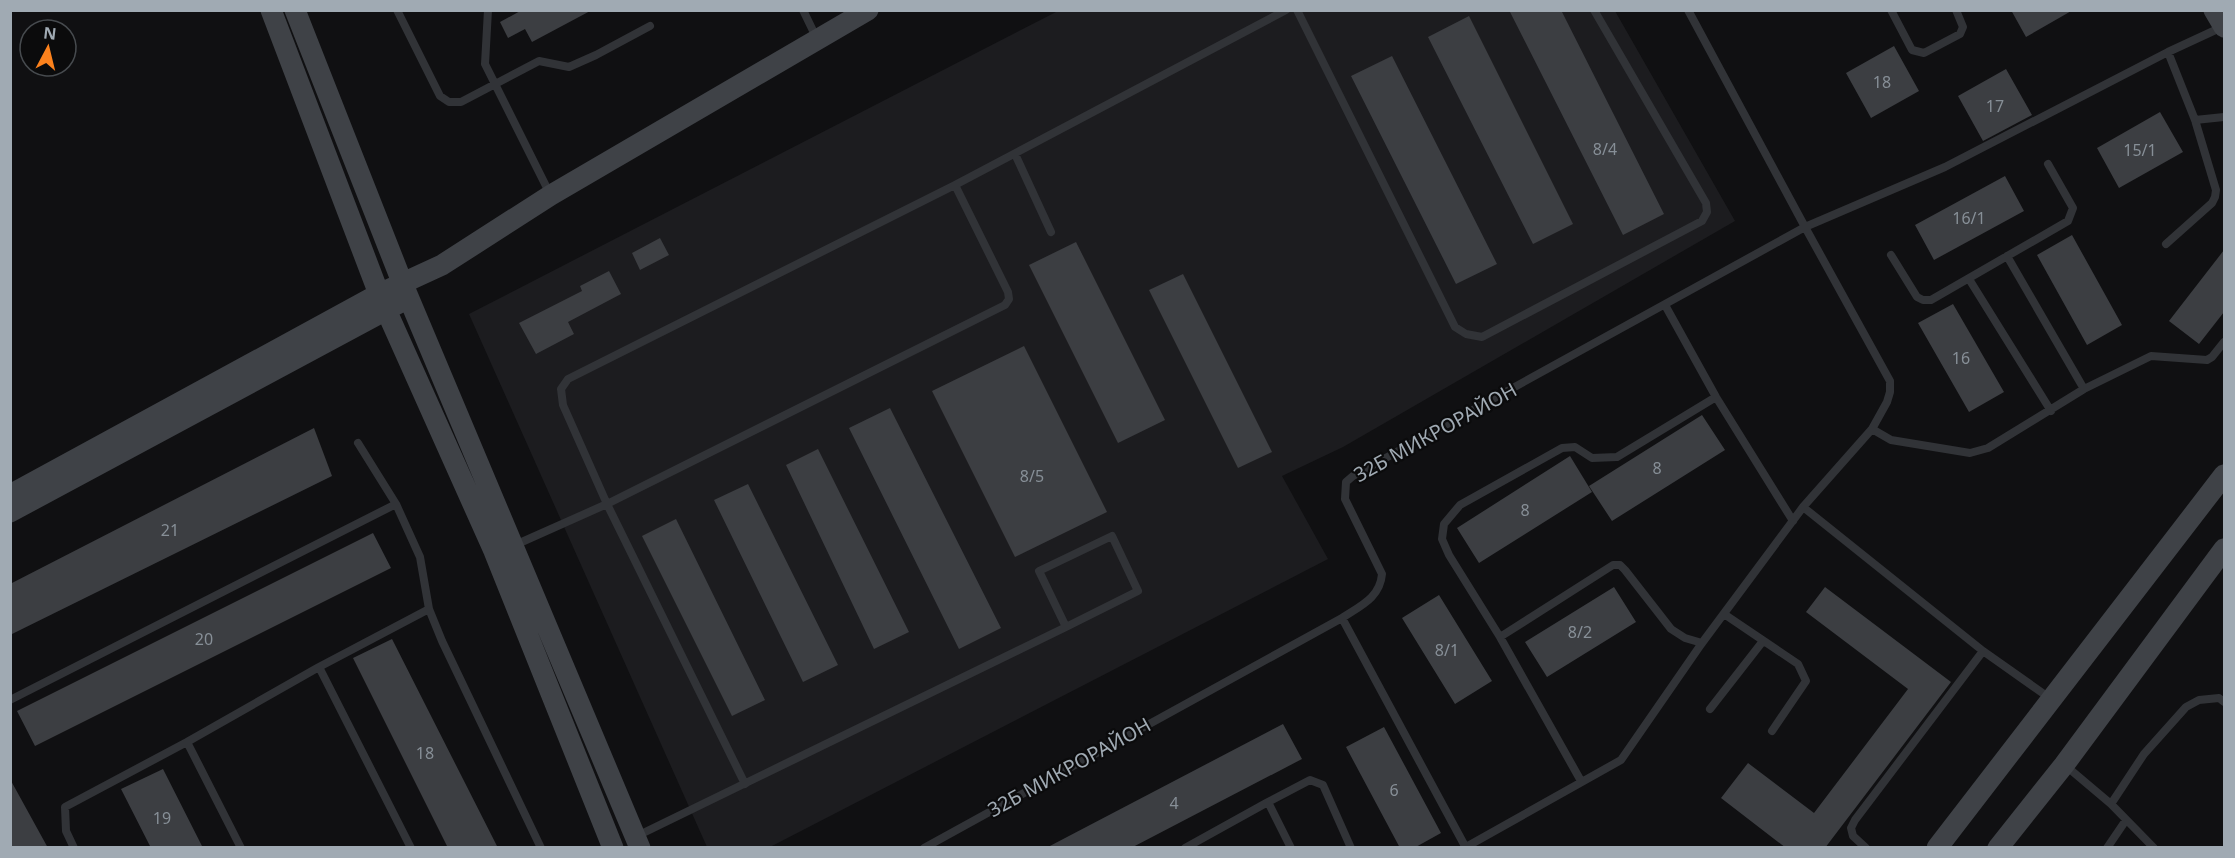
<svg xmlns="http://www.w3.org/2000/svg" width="2235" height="858" font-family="'Noto Sans',sans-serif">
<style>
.built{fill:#1c1c1f}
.building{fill:#3c3e42}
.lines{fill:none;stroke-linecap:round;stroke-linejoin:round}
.lane{stroke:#313337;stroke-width:8}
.secondary{stroke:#3f4247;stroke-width:21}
.labels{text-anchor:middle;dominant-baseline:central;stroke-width:4.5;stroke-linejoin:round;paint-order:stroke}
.number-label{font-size:16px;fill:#878f97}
.street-label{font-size:20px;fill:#a0aab3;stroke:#0b0b0c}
</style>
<rect width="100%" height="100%" fill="#101012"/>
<path class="built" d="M1058 11H1615L1735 221 1343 447 1282 476 1328 559 770 847H707L469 314Z"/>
<path class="building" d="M522 10H592L532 42 525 29 508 38 500 22Z
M1509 10H1561L1664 214 1623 235Z
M2011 10H2073L2026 37Z
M1469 16 1573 224 1533 244 1428 37Z
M1894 46 1919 91 1871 118 1846 73Z
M1392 56 1497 264 1456 284 1351 76Z
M2006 69 2032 115 1983 141 1958 96Z
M2160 112 2183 152 2119 188 2097 148Z
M2005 176 2024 211 1934 260 1915 225Z
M2072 235 2122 325 2087 345 2037 255Z
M660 238 669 255 640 270 632 253Z
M1076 242 1165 420 1118 443 1029 265Z
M2224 250V312L2199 344 2169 321Z
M609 271 621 294 568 322 574 334 536 354 519 323 582 291 580 286Z
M1183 274 1272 452 1238 468 1149 290Z
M1953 304 2004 392 1969 412 1918 323Z
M1024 346 1107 512 1015 557 932 391Z
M890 408 1001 628 959 649 849 428Z
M1702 415 1725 450 1612 521 1589 486Z
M314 428 332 476 10 635V584Z
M818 449 909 632 874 649 786 465Z
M1570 456 1592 492 1479 563 1457 528Z
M748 484 838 665 803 682 714 500Z
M676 519 765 700 732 716 642 536Z
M373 533 391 568 35 746 17 711Z
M1614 587 1636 622 1547 677 1525 642Z
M1825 587 1951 682 1825 848H1786L1721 798 1748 763 1814 813 1908 689 1806 612Z
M1439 595 1492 681 1455 704 1402 618Z
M392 639 498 848H448L353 658Z
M1283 724 1302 759 1131 848H1046Z
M1384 727 1441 833 1414 848H1400L1346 747Z
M163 769 203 848H151L121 789Z
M10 779 48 848H10Z"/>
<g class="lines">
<path class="lane" d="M397 10 440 96 449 102H461L539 61 569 67 596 55 650 26
M488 10 485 64 550 194
M803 10 817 39
M1297 10 1455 327 1466 334 1482 337 1702 221 1707 212 1706 203 1594 10
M1891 10 1912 50 1924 53 1960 34 1963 27 1956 10
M2195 120 2224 117
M1015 154 1051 232
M955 185 1286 10
M2166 244 2212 203 2215 197 2216 190 2195 120 2168 52
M1891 255 1917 297 1923 300H1931L2068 221 2073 208 2048 164
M2007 256 2084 389
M1969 279 2051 411
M1665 305 1716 397 1793 521
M1872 429 1891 440 1970 453 1988 448 2084 389 2151 356 2207 360 2212 357 2224 342
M358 443 396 504 420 557 429 609 442 641 541 848
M1803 507 1983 651 2051 699
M515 545 607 504 1005 305 1009 299 1008 292 955 185 568 379 561 389 563 405 607 504 745 784
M1724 614 1798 664 1806 681 1772 731
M1342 618 1466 848
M1500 637 1449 555 1442 539 1444 524 1460 505 1562 448 1575 447 1592 458 1617 457 1716 397
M319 667 429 609
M10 700 396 504
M1710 709 1763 641
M187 742 241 848
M2066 766 2111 804 2154 848
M1581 781 1500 637 1613 565H1620L1625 570 1671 629 1685 638 1702 643
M1268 802 1310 780 1323 785 1351 848
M2111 804 2144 754 2186 707 2199 700 2219 698 2224 702
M637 836 1066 627 1138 591 1112 536 1039 571 1066 627
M1466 847 1621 760 1702 643 1803 507 1872 429 1887 402 1890 392V381L1805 227 1945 167 2168 52 2222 27
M74 848 66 831 65 807 187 742 319 667 411 848
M924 848 1342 618C1360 606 1380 598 1382 574L1345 499 1346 482 1353 476 1805 227 1688 10
M1185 848 1268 802 1291 848
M1866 848 1853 836 1851 828 1855 820 1983 651
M2107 848 2126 820"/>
<path class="secondary" d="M271 10 379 294 494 551 613 848
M295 10 402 282 640 848
M2214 10 2224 27
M10 495 379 294 442 265 551 195 868 10
M10 512 399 303
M1937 848 2224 475
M1998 848 2064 765 2224 549"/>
</g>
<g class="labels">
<g class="number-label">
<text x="1882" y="82">18</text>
<text x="1995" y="106">17</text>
<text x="1605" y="149">8/4</text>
<text x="2140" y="150">15/1</text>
<text x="1969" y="218">16/1</text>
<text x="1961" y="358">16</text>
<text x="1657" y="468">8</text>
<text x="1032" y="476">8/5</text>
<text x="1525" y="510">8</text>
<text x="170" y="530">21</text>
<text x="1580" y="632">8/2</text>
<text x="204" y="639">20</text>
<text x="1447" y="650">8/1</text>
<text x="425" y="753">18</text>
<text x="1394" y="790">6</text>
<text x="1174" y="803">4</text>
<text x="162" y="818">19</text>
</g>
<g class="street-label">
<text transform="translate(1435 432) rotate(-29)">32Б МИКРОРАЙОН</text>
<text transform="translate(1069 767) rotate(-29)">32Б МИКРОРАЙОН</text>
</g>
</g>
<rect width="2235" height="858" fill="none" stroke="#a0aab3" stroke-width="24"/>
<g transform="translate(48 48) rotate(7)"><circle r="28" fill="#0b0b0c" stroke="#474b4f" stroke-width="1.5"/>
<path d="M0-4.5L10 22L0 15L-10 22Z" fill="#fc821d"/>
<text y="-9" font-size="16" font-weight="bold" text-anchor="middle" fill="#a0aab3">N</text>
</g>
</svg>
